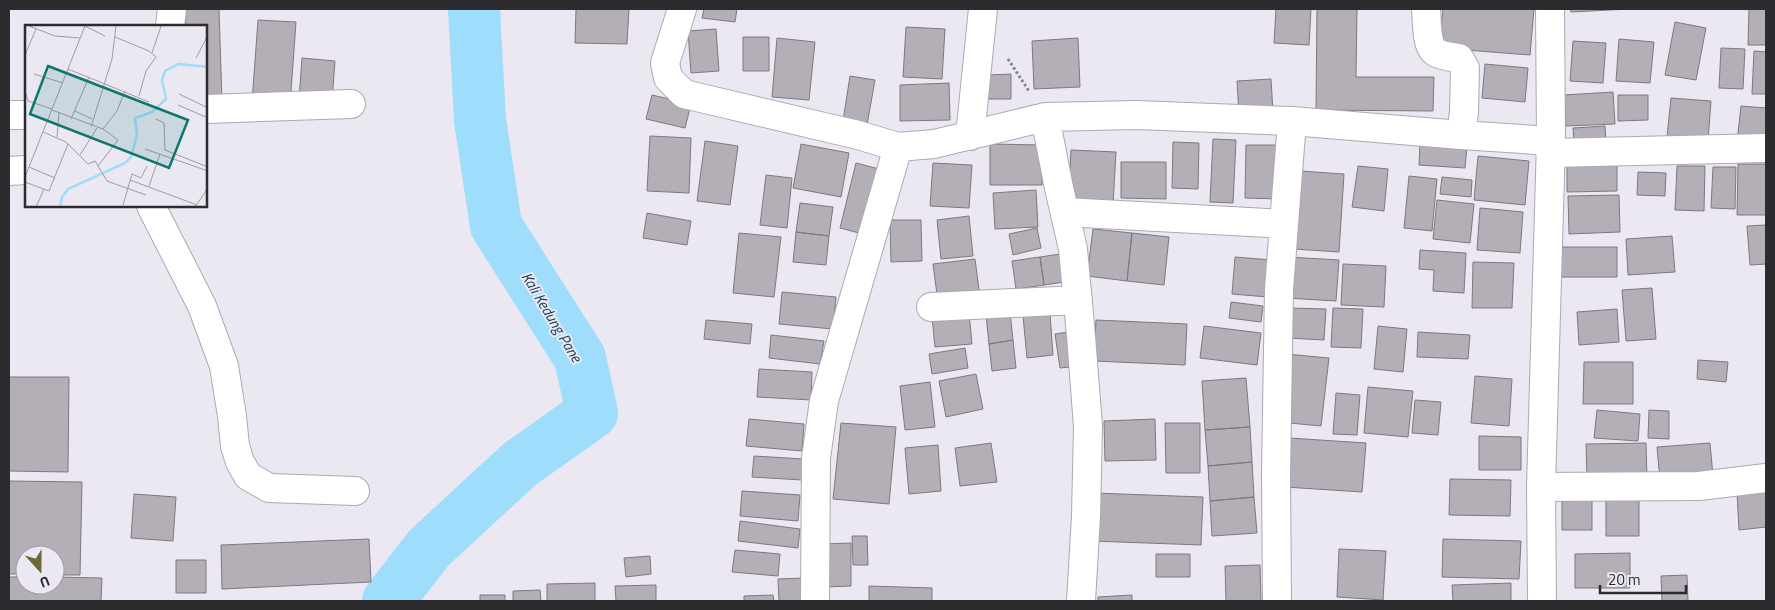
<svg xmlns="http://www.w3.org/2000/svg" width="1775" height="610" font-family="'Titillium Web',sans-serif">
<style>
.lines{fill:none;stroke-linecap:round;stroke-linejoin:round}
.river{stroke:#9eddfc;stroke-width:52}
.building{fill:#b4afb7;stroke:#7d7880}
.minor-casing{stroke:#aba9b2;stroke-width:30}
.path{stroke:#86848a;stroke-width:3;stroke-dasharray:2.5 2.5;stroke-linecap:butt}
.minor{stroke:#fff;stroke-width:28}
.labels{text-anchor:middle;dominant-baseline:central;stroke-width:4;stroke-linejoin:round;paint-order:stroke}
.water-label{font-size:15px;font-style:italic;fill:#093e53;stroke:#ebe8f2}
.inset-river{fill:none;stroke:#9eddfc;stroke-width:2.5}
.inset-road{fill:none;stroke:#9f9ca4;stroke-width:1}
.view{fill:#0f766e;fill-opacity:0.15;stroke:#0f766e;stroke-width:2.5}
.inset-edge{fill:none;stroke:#2c2b2e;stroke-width:2.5}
</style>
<rect width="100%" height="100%" fill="#ebe8f2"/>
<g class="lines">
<path class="river" d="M388 601 429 548 520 464 592 413 580 358 496 226 480 120 474 9"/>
</g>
<path class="building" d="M185 9H219L222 102H206V26H186Z
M576 9H629L627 44 575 43Z
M704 9H737L735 22 702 18Z
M1276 9H1311L1309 45 1274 43Z
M1317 9H1357L1356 77H1434L1433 111 1316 110Z
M1443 9H1534L1530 55 1439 48Z
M1570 9H1630L1571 12Z
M1749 9H1766V45H1748Z
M258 20 296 22 290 105 252 102Z
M1675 22 1706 28 1696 80 1665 75Z
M906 27 945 29 942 79 903 77Z
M716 29 719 71 691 73 688 31Z
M743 37H769V71H743Z
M777 38 815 42 809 100 772 97Z
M1078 38 1080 87 1034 89 1032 41Z
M1619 39 1654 42 1650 83 1616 81Z
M1573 41 1606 43 1603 83 1570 81Z
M1721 48 1745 49 1743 89 1719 88Z
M1754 51 1766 52V94H1752Z
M302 58 335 61 332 101 299 99Z
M1485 64 1528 68 1525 102 1482 98Z
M1011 74V99H988V75Z
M850 76 875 80 867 125 843 121Z
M1271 79 1273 112 1239 114 1237 81Z
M949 83 950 120 900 121V85Z
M1613 92 1615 124 1566 126 1564 95Z
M652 95 691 104 685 128 646 119Z
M1618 95H1648V120L1618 121Z
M1671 98 1711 101 1708 141 1667 137Z
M1741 106 1766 108V135L1737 142Z
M1605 126 1606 144 1574 146 1573 128Z
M650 136 691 138 689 193 647 191Z
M1213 139 1236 140 1233 203 1210 202Z
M705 141 738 146 730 205 697 201Z
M1173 142 1199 143 1198 189 1172 188Z
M1420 143 1467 146 1465 168 1419 165Z
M801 144 849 153 841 197 793 188Z
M990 144 1043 145 1042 185H990Z
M1246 145H1281L1280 199 1245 198Z
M1071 150 1116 152 1113 205 1068 203Z
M1478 156 1529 161 1525 205 1474 200Z
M1121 162H1166V199L1121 198Z
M856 163 879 169 863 234 840 228Z
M933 163 972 165 969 208 930 206Z
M1567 163H1617V191L1567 192Z
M1738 164H1766V215H1737Z
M1358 166 1388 169 1384 211 1352 207Z
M1677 166H1705L1704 211 1675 210Z
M1713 167H1736L1735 209 1711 208Z
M1300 171 1344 174 1339 252 1294 249Z
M1638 172 1666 173 1665 196 1637 195Z
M766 175 792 178 787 228 760 225Z
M1409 176 1437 179 1432 231 1404 228Z
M1442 177 1472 180 1471 197 1440 194Z
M1036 190 1038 227 995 229 993 193Z
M1619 195 1620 232 1569 234 1568 196Z
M1437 200 1474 204 1470 243 1433 239Z
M800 203 833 207 829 236 796 232Z
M1480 208 1523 212 1520 253 1477 250Z
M647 213 691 221 687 245 643 238Z
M969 216 973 256 941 259 937 220Z
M890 220H921L922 261 891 262Z
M1766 225V264L1750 265 1747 226Z
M1037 228 1041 248 1013 255 1009 234Z
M1093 229 1132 233 1127 281 1087 276Z
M796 232 829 236 826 265 793 262Z
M739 233 781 237 774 297 733 293Z
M1132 233 1169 237 1164 285 1127 281Z
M1672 236 1675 272 1628 275 1626 239Z
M1561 247H1617V277H1561Z
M1420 250 1466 253 1464 293 1433 291 1434 270 1419 269Z
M1067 253 1071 281 1044 285 1040 257Z
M1040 257 1044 285 1016 289 1012 261Z
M1235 257 1272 260 1268 297 1232 294Z
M1288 257 1339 260 1336 301 1286 298Z
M975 259 980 297 938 302 933 264Z
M1473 262 1514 263 1512 308H1472Z
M1343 264 1386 266 1384 307 1341 305Z
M1652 288 1656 339 1626 341 1622 290Z
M782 292 836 297 833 329 779 324Z
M1231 302 1263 306 1261 322 1229 318Z
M1289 308 1326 309 1324 340 1288 338Z
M1333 308 1363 309 1361 348 1331 347Z
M1617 309 1619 342 1579 345 1577 312Z
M1010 312 1013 340 989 344 986 315Z
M969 313 972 344 935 347 932 317Z
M1050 314 1053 355 1027 358 1023 316Z
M706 320 752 324 750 344 704 339Z
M1096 320 1187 324 1185 365 1094 361Z
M1204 326 1261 333 1257 365 1200 358Z
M1378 326 1407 329 1403 372 1374 369Z
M1076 331 1080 366 1060 368 1055 334Z
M1418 332 1470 335 1468 359 1417 357Z
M771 335 824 341 820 364 769 358Z
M1013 340 1016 368 992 371 989 344Z
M965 348 968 368 932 374 929 354Z
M1286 354 1329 358 1321 426 1279 422Z
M1698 360 1728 362 1726 382 1697 379Z
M1584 362H1633V404H1583Z
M759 369 812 372 811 400 757 397Z
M976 374 983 409 946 417 939 381Z
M1475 376 1512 379 1509 426 1471 423Z
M9 377H69L68 472 9 471Z
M1246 378 1250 427 1205 430 1202 381Z
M930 382 935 427 905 430 900 386Z
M1368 387 1413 391 1408 437 1364 433Z
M1336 393 1360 395 1357 435 1333 434Z
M1415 400 1441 402 1438 435 1412 433Z
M1597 410 1640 414 1638 441 1594 438Z
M1649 410 1669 411V439L1648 438Z
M749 419 804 424 802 451 746 446Z
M1155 419 1156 460 1105 461 1104 421Z
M841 423 896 427 889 504 833 499Z
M1165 423H1200V473H1166Z
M1250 427 1252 462 1208 466 1205 430Z
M1479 436 1521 437V470H1479Z
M1289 438 1366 443 1362 492 1285 487Z
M991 443 997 482 960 486 955 448Z
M1646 443 1647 477 1587 478 1586 444Z
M1710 443 1713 476 1660 481 1657 447Z
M938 445 941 491 909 494 905 448Z
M754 456 803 459 802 480 752 477Z
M1252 462 1254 497 1210 501 1208 466Z
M1450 479 1511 480 1510 516 1449 515Z
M9 481 82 482 80 575H55V555H25V574H9Z
M1766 490V527L1739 530 1737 492Z
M742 491 800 495 798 521 740 516Z
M1094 493 1203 497 1201 545 1092 541Z
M134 494 176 497 173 541 131 538Z
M1562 495H1592V530H1562Z
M1606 496H1639V536H1606Z
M1254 497 1257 533 1212 536 1210 501Z
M740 521 800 529 798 548 738 541Z
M852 536H867L868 565H853Z
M369 539 371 582 222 589 221 545Z
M1443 539 1521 541 1519 579 1442 577Z
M851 543V586L824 587 823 544Z
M1339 549 1386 551 1383 600 1337 597Z
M735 550 780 554 778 576 732 572Z
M1630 553V588H1575V554Z
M1156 554H1190V577H1156Z
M650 556 651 574 626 577 624 558Z
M176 560H206V593H176Z
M1260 565 1261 601H1226L1225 566Z
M1687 575 1688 601H1662L1661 576Z
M9 577H25V585H55V577L102 578 101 601H9Z
M803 578 804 601H779L778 579Z
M595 583V601H547V584Z
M1511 583V601H1453L1452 585Z
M656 585V601H616L615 586Z
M869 586 932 588V601H869Z
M540 590 541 601H513V591Z
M480 595H505V601H480Z
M773 595 774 601H744V596Z
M1132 595V601H1098V597Z"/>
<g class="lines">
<defs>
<path id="minor" d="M682 9 665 63 668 78 684 94 858 135 898 147 934 144 1045 117 1136 115 1292 121 1461 135 1551 141
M1426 9C1427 18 1426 47 1435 52 1441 56 1452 57 1459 58L1465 68 1464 112 1461 135
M170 26 172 9
M206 109 351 104
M9 115H26
M1045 117 1059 188 1073 249 1081 336 1088 426 1086 516 1081 601
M970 136 983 9
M1550 153 1766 148
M9 171 26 170
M151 206 202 306 224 366 232 416 235 446 240 462 248 476 269 488 355 491
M1065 212 1284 224
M931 307 1078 300
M1541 487 1699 486 1766 478
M815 601 816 458 824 401 898 147
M1277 601 1276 474 1279 289 1292 121
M1542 601 1541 487 1551 141 1550 9"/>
</defs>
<use href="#minor" class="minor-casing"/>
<path class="path" d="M1008 59 1029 91"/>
<use href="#minor" class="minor"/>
</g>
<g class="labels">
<g class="water-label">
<text transform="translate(552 317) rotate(59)">Kali Kedung Pane</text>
</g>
</g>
<g transform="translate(25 25)">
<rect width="182" height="182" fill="#ebe8f2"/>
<path class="inset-river" d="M35 182 37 172 43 164 100 138 106 132 112 110 110 93 127 87 141 74 137 55 140 46 154 39 183 42"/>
<path class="inset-road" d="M4 1 30 11 55 13M60 1 80 11M90 12 124 26 131 32 121 46 114 71M127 28 136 1M0 30 11 4M171 33 183 10M43 44 124 77M9 49 38 58M0 66 3 76 27 84M154 69 183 83M153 80 183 93M27 85 78 104 93 115 73 141M50 86 67 94M46 94 64 52M131 94 139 98 140 125 183 142M66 102 87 34 91 1M78 104 92 86 100 66M18 107 41 117 63 139 70 136 82 156 121 170M32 112 34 88M120 124 183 146M55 130 72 103M4 142 30 153M0 152 60 1M105 155 172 180M0 157 24 166 43 119M124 161 135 129M98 180 107 149 116 153 122 141M11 182 19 164M170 182 183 163"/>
<path class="view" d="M23 41 163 95 144 143 5 89Z"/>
<rect width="182" height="182" class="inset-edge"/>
</g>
<rect width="1775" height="610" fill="none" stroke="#2c2b2e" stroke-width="20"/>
<g transform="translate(40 570) rotate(159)"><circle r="24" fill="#ebe8f2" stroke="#9f9ca4"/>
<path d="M0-4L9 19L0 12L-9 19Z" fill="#6c6733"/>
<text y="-8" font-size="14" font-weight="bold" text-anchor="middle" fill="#2c2b2e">U</text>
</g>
<path d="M1600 585v8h86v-8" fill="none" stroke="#2c2b2e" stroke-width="2.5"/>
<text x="1608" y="585" font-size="15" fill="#2c2b2e" stroke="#ebe8f2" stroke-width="4" paint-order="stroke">20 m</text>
</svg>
